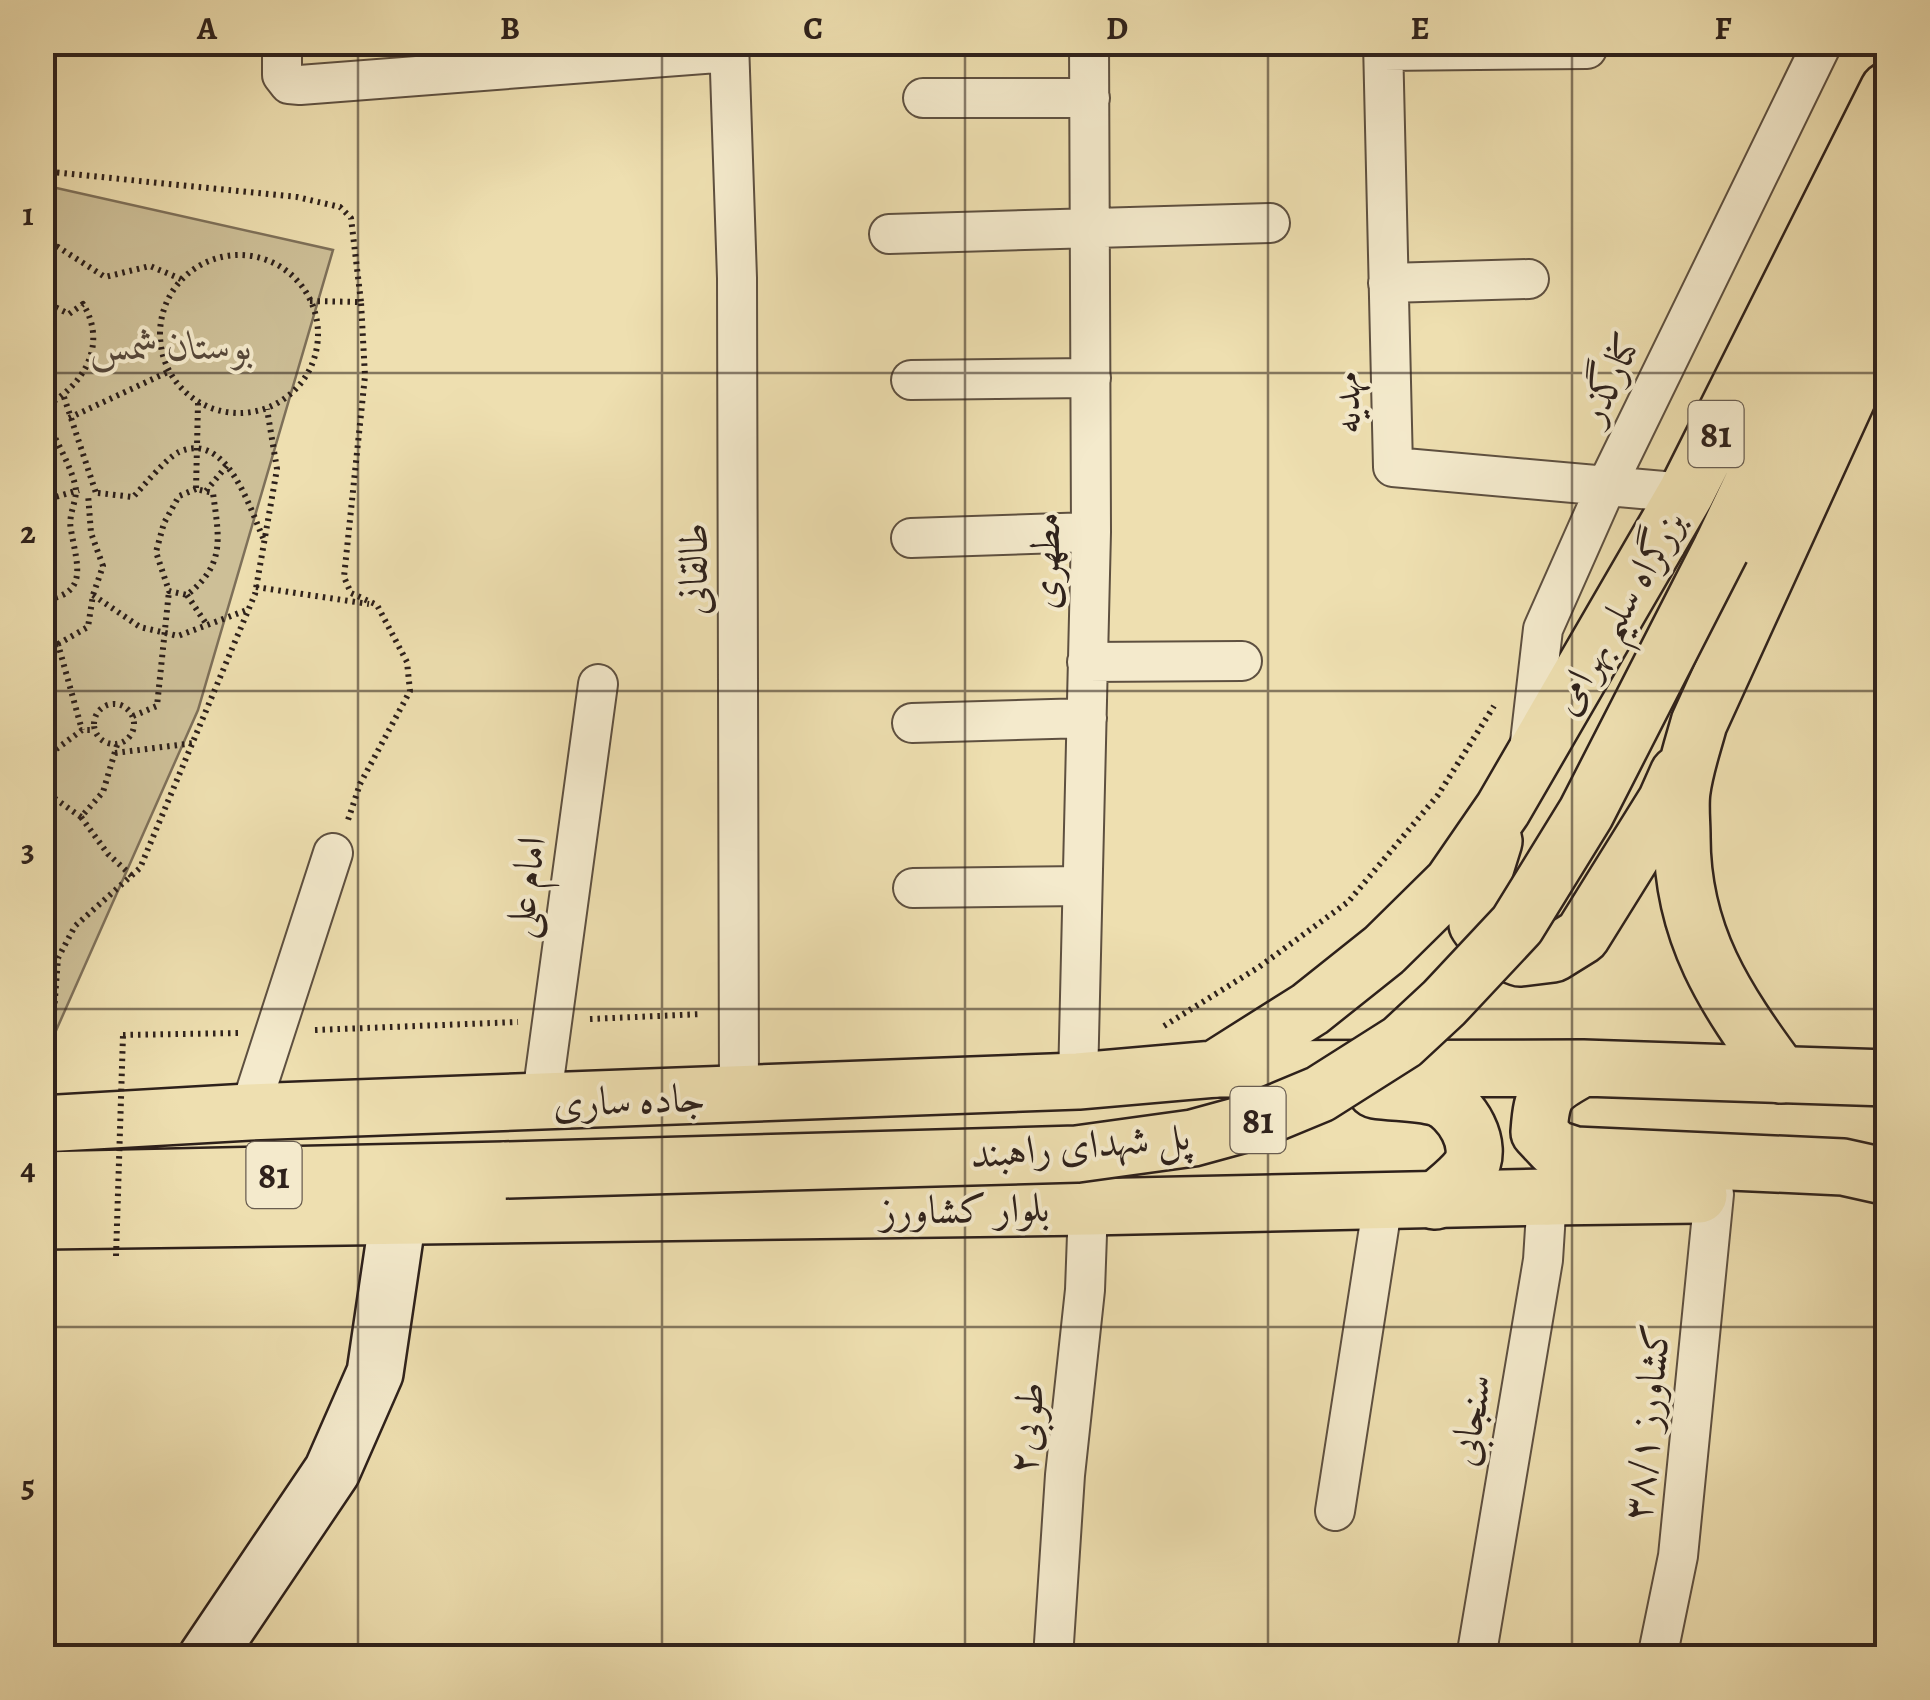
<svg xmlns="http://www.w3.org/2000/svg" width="1930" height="1700" font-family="Alegreya,Amiri,serif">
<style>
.green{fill:#cdbf97;stroke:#7e7059;stroke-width:2.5}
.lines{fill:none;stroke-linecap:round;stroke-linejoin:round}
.street-casing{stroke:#5e5040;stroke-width:42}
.secondary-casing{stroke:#2e211b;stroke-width:60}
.primary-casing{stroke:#2e211b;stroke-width:60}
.highway-casing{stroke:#2e211b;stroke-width:60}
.path{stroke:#2e211b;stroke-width:6;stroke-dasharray:2.5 5;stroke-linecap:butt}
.street{stroke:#f4eacc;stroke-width:38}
.secondary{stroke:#f4eacc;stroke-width:55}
.primary{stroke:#eedfb0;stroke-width:55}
.highway{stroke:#eedfb0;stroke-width:55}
.highway-bridge-casing{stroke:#2e211b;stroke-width:60;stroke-linecap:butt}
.path-bridge{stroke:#2e211b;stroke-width:6;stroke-dasharray:2.5 5;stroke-linecap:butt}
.highway-bridge{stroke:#eedfb0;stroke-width:55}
.grid{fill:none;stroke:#2e211b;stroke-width:2.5;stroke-opacity:0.55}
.labels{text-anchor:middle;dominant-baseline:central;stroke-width:8;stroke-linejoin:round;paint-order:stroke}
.shield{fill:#f4eacc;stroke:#695d50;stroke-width:2.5}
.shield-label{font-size:38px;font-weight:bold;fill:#2e211b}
.park-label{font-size:40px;font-style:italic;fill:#56483a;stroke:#f4eacc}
.street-label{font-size:40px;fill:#2e211b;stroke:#f4eacc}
.neatline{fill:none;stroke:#2e211b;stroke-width:4}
.grid-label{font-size:32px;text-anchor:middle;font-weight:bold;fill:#2e211b}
</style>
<rect width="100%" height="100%" fill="#eedfb0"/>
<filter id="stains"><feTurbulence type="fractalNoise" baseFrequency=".002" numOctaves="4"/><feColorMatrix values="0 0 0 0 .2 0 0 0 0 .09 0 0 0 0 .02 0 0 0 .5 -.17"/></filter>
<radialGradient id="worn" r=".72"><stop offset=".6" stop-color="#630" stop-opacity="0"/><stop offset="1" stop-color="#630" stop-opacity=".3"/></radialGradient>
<path class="green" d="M43 185 333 250 198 710 43 1060Z"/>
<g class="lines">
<defs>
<path id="street" d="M282 42V75L289 84 300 85 730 52
M729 42 737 278 739 1095
M1383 42 1393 467 1686 493
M1383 51 1587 49
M923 98H1090
M889 234 1270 223
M1388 283 1529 279
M911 380 1091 378
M911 538 1091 532
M1087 662 1242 661
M912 723 1087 718
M1529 751 1543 629 1606 487 1823 42
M913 888 1082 886
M1078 1081 1091 532 1089 42
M541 1103 598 684
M249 1112 333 853
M1335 1511 1383 1202
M1053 1658 1065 1475 1085 1290 1088 1207
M1476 1658 1543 1260 1547 1197
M1657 1658 1678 1556 1714 1194"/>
<path id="secondary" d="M206 1658 332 1471 375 1373 398 1217"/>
<path id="primary" d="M1583 1068C1547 1088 1542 1090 1539 1132L1554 1148 1575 1155 1843 1167 1888 1177
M1215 1069 1583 1068 1888 1078
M1375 1090C1394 1093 1419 1092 1438 1098 1461 1106 1485 1146 1469 1169 1460 1181 1446 1191 1435 1201
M1547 1197 1699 1195"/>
<path id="highway" d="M1721 549 1888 199
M1494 841 1480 886 1477 924 1494 948 1520 958 1553 954 1582 936 1666 801 1678 774
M1781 1075C1725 999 1682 935 1682 837 1682 822 1680 805 1682 791 1685 768 1693 745 1699 723L1888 309
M42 1124 249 1112 1078 1081 1215 1069 1310 1009 1384 950 1452 883 1503 809 1686 493 1888 90
M42 1180 505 1170
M42 1221 1088 1207 1547 1197"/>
</defs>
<use href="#street" class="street-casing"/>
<use href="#secondary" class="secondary-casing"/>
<use href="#primary" class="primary-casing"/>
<use href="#highway" class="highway-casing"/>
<path class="path" d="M42 171 297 197 340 207 351 218 361 302
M42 243 58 247 105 277 150 266 181 279
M160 334a79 79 0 1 1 158 0a79 79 0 1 1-158 0Z
M310 301 361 302 365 376 344 577 351 593 377 605 407 662 410 691 360 784 347 823
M42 304 47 303 69 314 83 304C109 346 82 388 42 408
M64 397 96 493
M42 412C51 431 76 474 76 492 75 505 68 517 71 530 77 565 90 595 42 600
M69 418 170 371
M196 489 179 496 164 523 156 552 169 591 187 595C226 564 219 538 213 493L196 489 198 403
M206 491 229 463
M98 493 133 497C144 486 166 458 179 452 227 430 250 509 264 540
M42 501 79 490
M256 587 369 604
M93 595 140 627 178 636 247 610
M187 595 207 625
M58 644 88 627 93 595 103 566 91 533 88 494
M42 647 58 644 82 730
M94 724a20 20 0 1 1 40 0a20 20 0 1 1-40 0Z
M133 716 157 706 169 591
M117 745 103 792 81 817 108 854 132 876
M115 753 194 743
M81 817 47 793V756L82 730H94
M590 1019 702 1014
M1164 1026 1259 967 1348 902 1438 795 1494 706
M315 1030 518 1022
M123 1035 238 1033
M49 1078 58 958 75 926 140 868 255 594 277 469 267 409"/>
<use href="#street" class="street"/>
<use href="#secondary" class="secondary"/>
<use href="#primary" class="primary"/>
<use href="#highway" class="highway"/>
<defs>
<path id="highway-bridge" d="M505 1170 1077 1154 1193 1138 1255 1121 1320 1094 1402 1042 1444 1003 1517 925 1586 813 1721 549"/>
</defs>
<use href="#highway-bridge" class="highway-bridge-casing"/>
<path class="path-bridge" d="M116 1256 123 1035"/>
<use href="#highway-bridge" class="highway-bridge"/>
</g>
<path class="grid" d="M358 42V1658M662 42V1658M965 42V1658M1268 42V1658M1572 42V1658M42 373H1888M42 691H1888M42 1009H1888M42 1327H1888"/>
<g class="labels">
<g class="shield">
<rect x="1688.5" y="401" width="55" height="66" rx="8"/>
<rect x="1230.5" y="1087" width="55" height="66" rx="8"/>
<rect x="246.5" y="1142" width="55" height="66" rx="8"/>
</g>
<g class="shield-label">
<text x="1716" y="434">81</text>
<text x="1258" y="1120">81</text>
<text x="274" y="1175">81</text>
</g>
<g class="park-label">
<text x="171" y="345">بوستان شمس</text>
</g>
<g class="street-label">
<text transform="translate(1609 378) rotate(-64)">کنارگذر</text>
<text transform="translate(1346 403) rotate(-91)">مهدیه</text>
<text transform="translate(1045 561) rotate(-89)">مطهری</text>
<text transform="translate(693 569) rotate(-90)">طالقانی</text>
<text transform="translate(1618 612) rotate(-60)">بزرگراه سلیم بهرامی</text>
<text transform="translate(525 887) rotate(-82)">امام علی</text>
<text transform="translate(629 1100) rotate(-2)">جاده ساری</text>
<text transform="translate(1080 1145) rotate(-5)">پل شهدای راهبند</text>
<text transform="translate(965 1209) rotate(-1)">بلوار کشاورز</text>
<text transform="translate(1470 1420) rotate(-80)">سنجابی</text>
<text transform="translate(1646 1422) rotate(-84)">کشاورز ۳۸/۱</text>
<text transform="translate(1026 1428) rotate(-84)">طوبی۲</text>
</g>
</g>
<rect width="1930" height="1700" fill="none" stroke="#eedfb0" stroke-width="110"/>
<rect x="55" y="55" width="1820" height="1590" class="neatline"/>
<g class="grid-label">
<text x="207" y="39">A</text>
<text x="510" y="39">B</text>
<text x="813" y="39">C</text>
<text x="1117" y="39">D</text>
<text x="1420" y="39">E</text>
<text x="1723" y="39">F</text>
<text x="28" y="225">1</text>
<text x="28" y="543">2</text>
<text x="28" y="861">3</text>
<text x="28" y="1179">4</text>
<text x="28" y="1497">5</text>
</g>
<rect width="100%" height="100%" filter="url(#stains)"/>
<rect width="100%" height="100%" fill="url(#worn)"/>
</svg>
